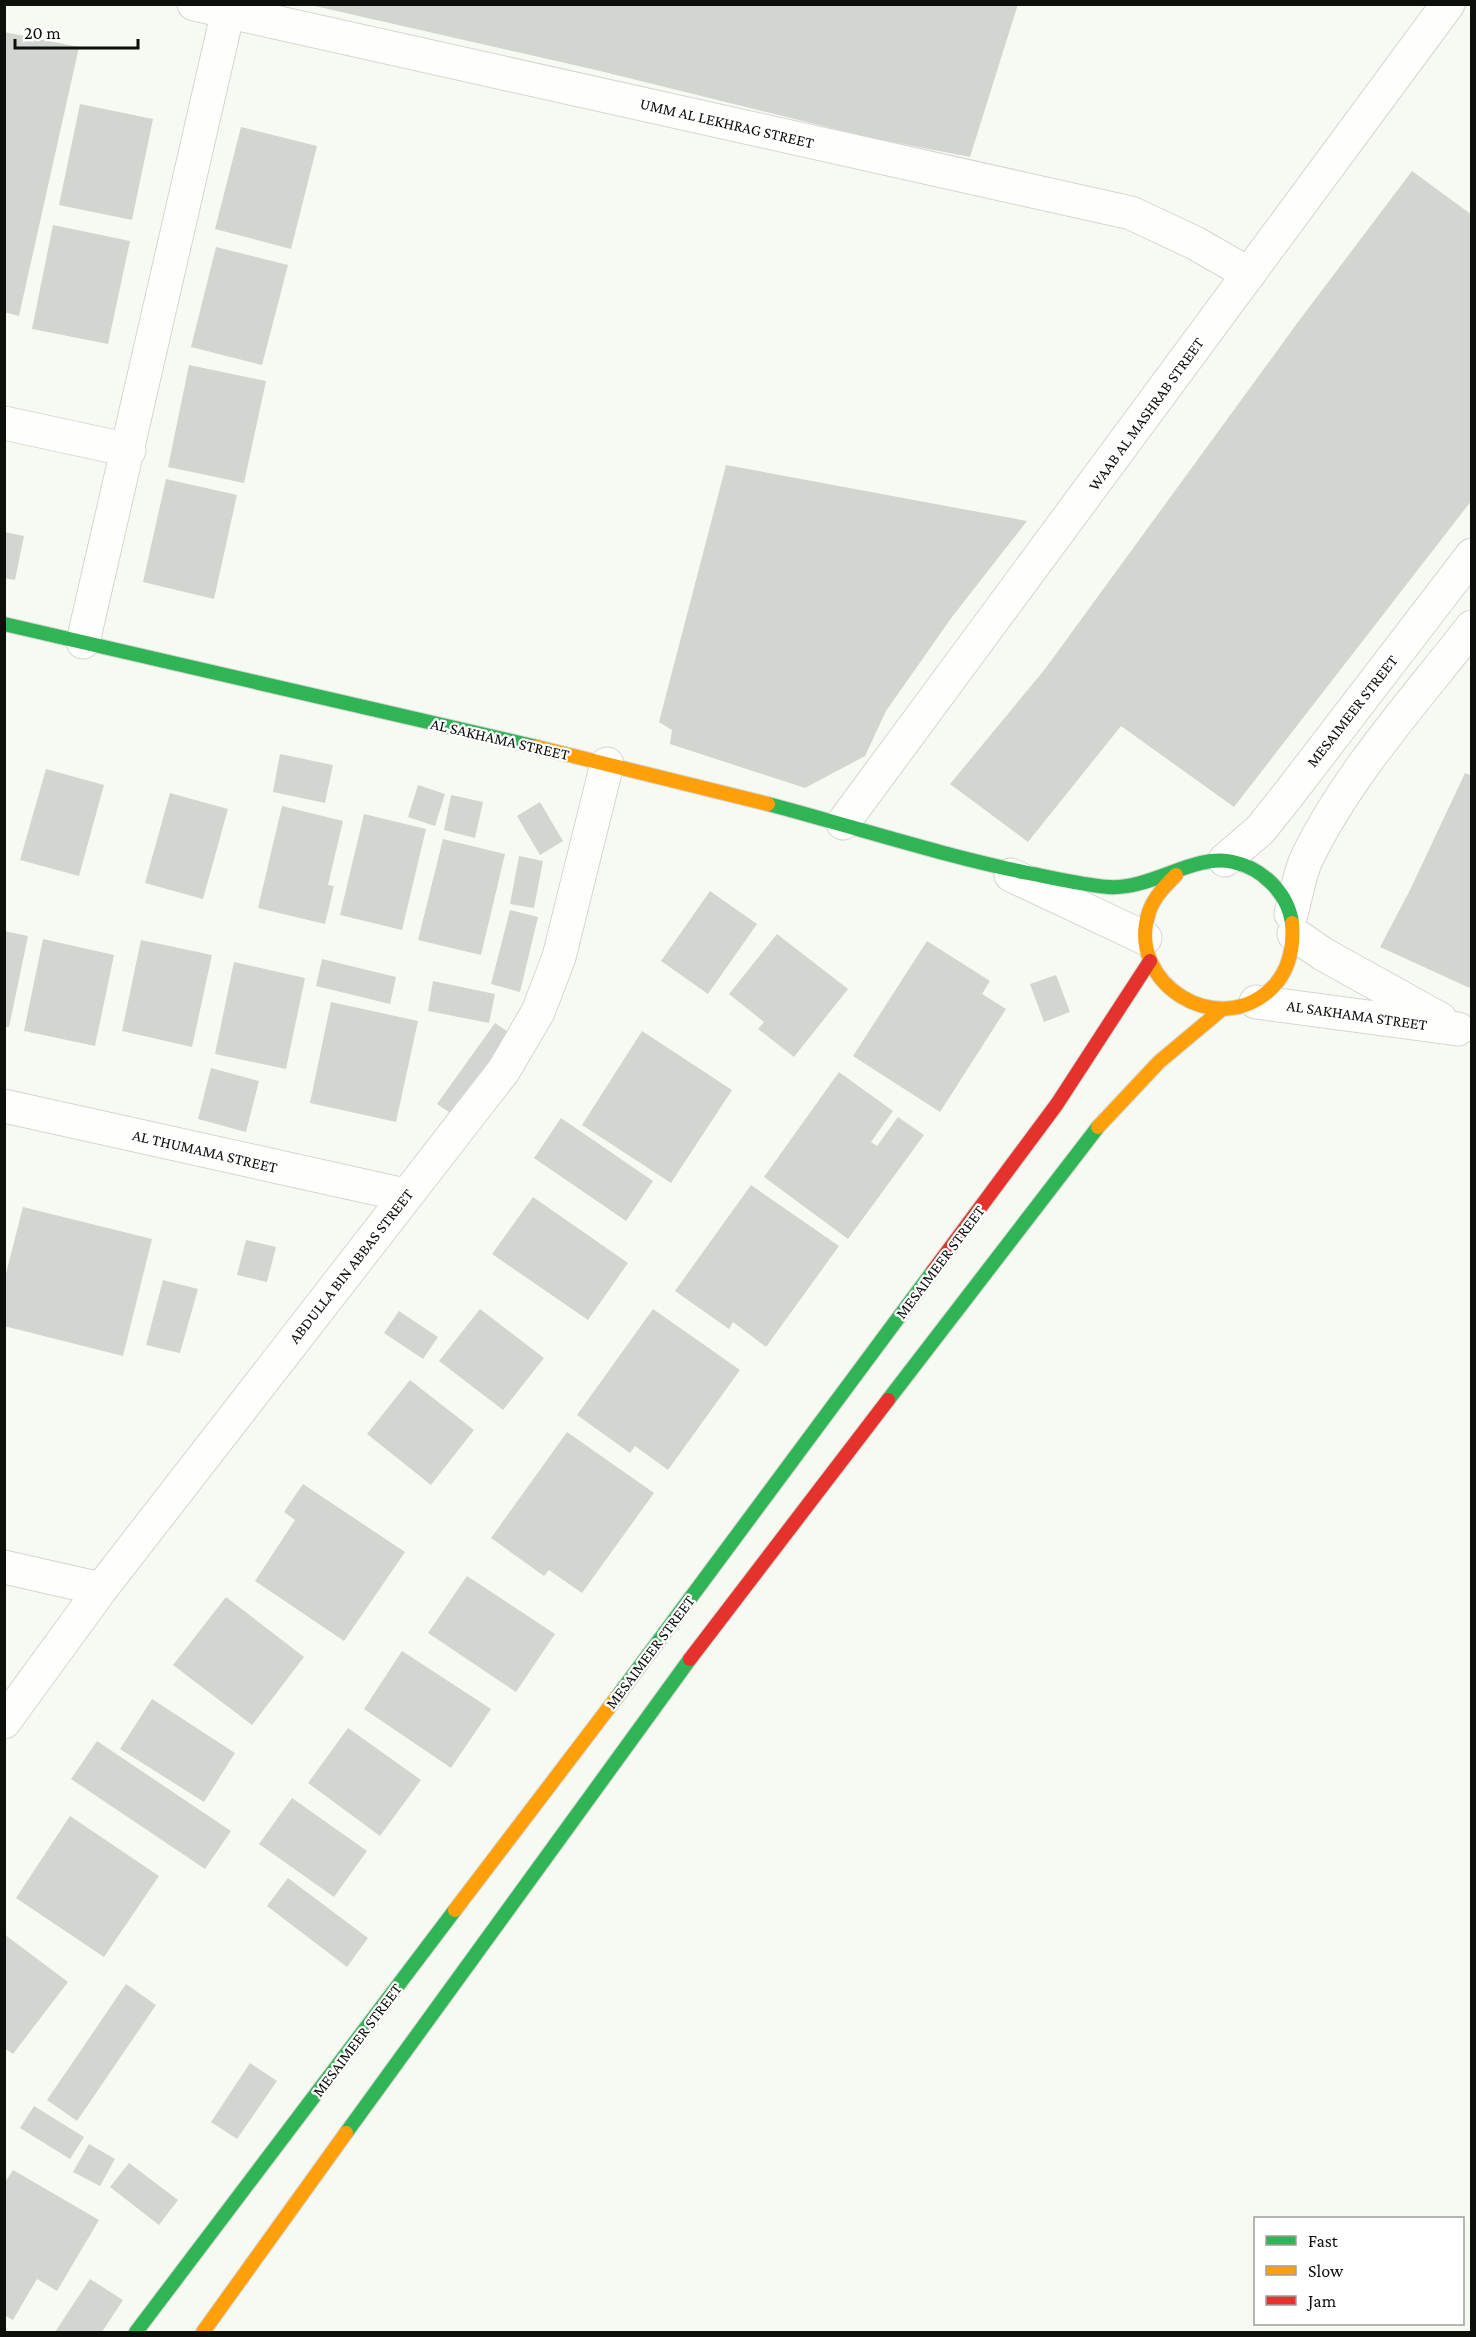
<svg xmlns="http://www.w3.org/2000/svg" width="1476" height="2337" font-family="'Crimson Pro',serif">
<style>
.building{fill:#d3d6d0}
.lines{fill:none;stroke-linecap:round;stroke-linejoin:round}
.street-casing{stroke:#d4d7d0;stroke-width:35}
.fast-casing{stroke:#d4d7d0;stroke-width:16}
.slow-casing{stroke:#d4d7d0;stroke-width:16}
.jam-casing{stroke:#d4d7d0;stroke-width:16}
.street{stroke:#fefefd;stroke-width:33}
.fast{stroke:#30b455;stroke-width:14}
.slow{stroke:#ff9f0a;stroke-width:14}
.jam{stroke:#e5322d;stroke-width:14}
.labels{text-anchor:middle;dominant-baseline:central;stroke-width:4.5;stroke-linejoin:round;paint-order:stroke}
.street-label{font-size:16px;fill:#0d0f0a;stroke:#fff}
</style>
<rect width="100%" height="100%" fill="#f6faf2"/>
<path class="building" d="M306 4H1018L970 157 872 138 596 70Z
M4 32 79 47 19 316 4 312Z
M80 104 153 119 132 220 59 205Z
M241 127 317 146 291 249 215 229Z
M1412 171 1472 215V500L1234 807 1121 726 1028 842 950 784 1045 669 1298 322Z
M53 225 130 241 108 344 32 329Z
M216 247 288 265 262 365 191 347Z
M189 365 266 381 244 483 168 467Z
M726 465 1027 521 952 617 886 711 865 756 805 788 670 744 672 730 659 722Z
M166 479 237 495 214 599 143 582Z
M4 532 24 536 15 580 4 578Z
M280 754 333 765 325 803 273 792Z
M46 769 104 785 79 876 20 860Z
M1465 773 1472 776V989L1380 947 1410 890Z
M418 785 445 794 435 826 408 817Z
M170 793 228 809 203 899 145 883Z
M451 795 483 802 475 838 444 830Z
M540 802 563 841 540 855 517 816Z
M282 806 343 821 328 885 334 886 325 924 258 908Z
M364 814 426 829 402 930 340 915Z
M443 839 505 854 481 955 418 940Z
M519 856 543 861 534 908 510 904Z
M710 891 757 924 708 994 661 961Z
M510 910 538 917 520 992 491 984Z
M4 931 28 936 9 1027H4Z
M777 934 848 989 794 1057 758 1029 764 1022 729 994Z
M43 939 114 955 95 1046 24 1031Z
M141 940 212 955 192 1047 122 1031Z
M927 941 990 981 982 994 1006 1009 940 1112 853 1056Z
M322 959 396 977 390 1004 316 986Z
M234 962 305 978 286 1069 215 1054Z
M1056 975 1070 1012 1044 1022 1030 984Z
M433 981 495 994 489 1023 428 1011Z
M331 1002 418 1021 396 1122 310 1103Z
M495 1023 513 1035 455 1116 437 1104Z
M642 1031 732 1090 671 1183 582 1125Z
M211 1068 259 1081 246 1132 198 1119Z
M839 1072 893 1111 871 1142 877 1146 898 1117 924 1135 848 1239 764 1177Z
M561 1118 653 1181 626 1221 534 1158Z
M751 1185 839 1246 766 1347 733 1322 729 1329 675 1291Z
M533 1197 628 1263 588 1320 492 1254Z
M23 1207 152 1239 123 1356 4 1326V1281Z
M246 1240 276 1247 267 1282 237 1275Z
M163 1280 198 1289 180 1353 146 1345Z
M480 1309 544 1358 503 1410 439 1361Z
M653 1309 740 1370 668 1470 635 1446 630 1453 577 1415Z
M399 1311 438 1337 423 1359 384 1333Z
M410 1380 474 1430 431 1485 367 1434Z
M567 1432 654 1493 582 1593 549 1570 544 1576 491 1538Z
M303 1484 405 1552 344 1641 255 1581 295 1520 284 1512Z
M467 1576 555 1634 516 1692 428 1633Z
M226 1597 304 1657 252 1725 173 1665Z
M402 1651 491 1709 451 1768 364 1709Z
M152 1699 235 1753 204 1802 120 1749Z
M348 1728 421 1780 380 1836 308 1783Z
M97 1741 231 1831 205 1869 71 1779Z
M292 1798 367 1851 334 1897 259 1844Z
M70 1816 159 1876 104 1957 16 1898Z
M288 1878 368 1938 347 1967 267 1906Z
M4 1934 68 1982 13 2054 4 2048Z
M126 1984 156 2005 77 2121 47 2100Z
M250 2063 277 2081 237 2139 211 2122Z
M34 2106 84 2137 70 2159 20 2128Z
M89 2144 115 2159 100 2186 73 2172Z
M129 2163 178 2200 159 2225 110 2187Z
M13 2170 99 2220 57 2291 37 2279 13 2320 4 2315V2184Z
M90 2279 123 2300 102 2332H55Z"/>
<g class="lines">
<defs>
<path id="street" d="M194 4 1131 213 1195 243 1249 274
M4 423 129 450
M83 642 228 11
M843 823 1448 4
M1225 860 1260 830 1288 795 1472 555
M1011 875 1145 938
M1291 914C1296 896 1299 876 1306 860 1346 776 1415 700 1472 627
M1294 934 1323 954 1440 1019
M1256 1002 1458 1029
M4 1106 405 1195
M4 1567 101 1589
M4 1722 101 1589 504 1070 538 1012 559 957 607 764"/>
<path id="fast" d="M4 624 537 747
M768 804C855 827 940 855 1028 873 1054 878 1082 885 1109 887 1151 890 1194 853 1233 862 1262 868 1288 893 1292 923
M888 1400 1098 1127
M617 1697 933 1271
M346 2133 690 1659
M136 2332 455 1910"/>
<path id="slow" d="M537 747 768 804
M1176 875C1165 886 1154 897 1149 912 1125 983 1219 1042 1273 987 1290 969 1294 947 1292 923
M1098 1127 1159 1062 1221 1010
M455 1910 617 1697
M203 2332 346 2133"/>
<path id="jam" d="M933 1271 1057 1104 1150 961
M690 1659 888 1400"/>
</defs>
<use href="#street" class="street-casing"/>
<use href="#fast" class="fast-casing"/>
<use href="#slow" class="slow-casing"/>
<use href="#jam" class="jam-casing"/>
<use href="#street" class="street"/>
<use href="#fast" class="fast"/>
<use href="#slow" class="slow"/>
<use href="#jam" class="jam"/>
</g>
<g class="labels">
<g class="street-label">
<text transform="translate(727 123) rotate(13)">UMM AL LEKHRAG STREET</text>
<text transform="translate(1146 414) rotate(-54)">WAAB AL MASHRAB STREET</text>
<text transform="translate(1352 711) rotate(-52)">MESAIMEER STREET</text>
<text transform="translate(500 739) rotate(13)">AL SAKHAMA STREET</text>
<text transform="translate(1357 1015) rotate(8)">AL SAKHAMA STREET</text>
<text transform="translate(205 1151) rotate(13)">AL THUMAMA STREET</text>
<text transform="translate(940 1262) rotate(-53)">MESAIMEER STREET</text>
<text transform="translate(351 1266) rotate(-52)">ABDULLA BIN ABBAS STREET</text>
<text transform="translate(650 1652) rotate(-53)">MESAIMEER STREET</text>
<text transform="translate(357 2040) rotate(-53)">MESAIMEER STREET</text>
</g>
</g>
<rect width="1476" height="2337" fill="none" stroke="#0d0f0a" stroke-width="12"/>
<rect x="1254" y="2217" width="210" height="108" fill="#ffffff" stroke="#9e9f9d" stroke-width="1.5"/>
<rect x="1266" y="2236" width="30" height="9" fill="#30b455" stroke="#9e9f9d" stroke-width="1.5"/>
<text x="1308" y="2247" font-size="18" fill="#0d0f0a">Fast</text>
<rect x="1266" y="2266" width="30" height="9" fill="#ff9f0a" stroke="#9e9f9d" stroke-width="1.5"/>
<text x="1308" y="2277" font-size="18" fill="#0d0f0a">Slow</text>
<rect x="1266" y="2296" width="30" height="9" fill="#e5322d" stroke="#9e9f9d" stroke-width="1.5"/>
<text x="1308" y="2307" font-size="18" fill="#0d0f0a">Jam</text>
<path d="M15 39v9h123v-9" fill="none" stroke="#0d0f0a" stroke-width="3"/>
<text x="24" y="39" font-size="18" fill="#0d0f0a" stroke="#ffffff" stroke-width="4.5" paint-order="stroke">20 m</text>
</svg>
